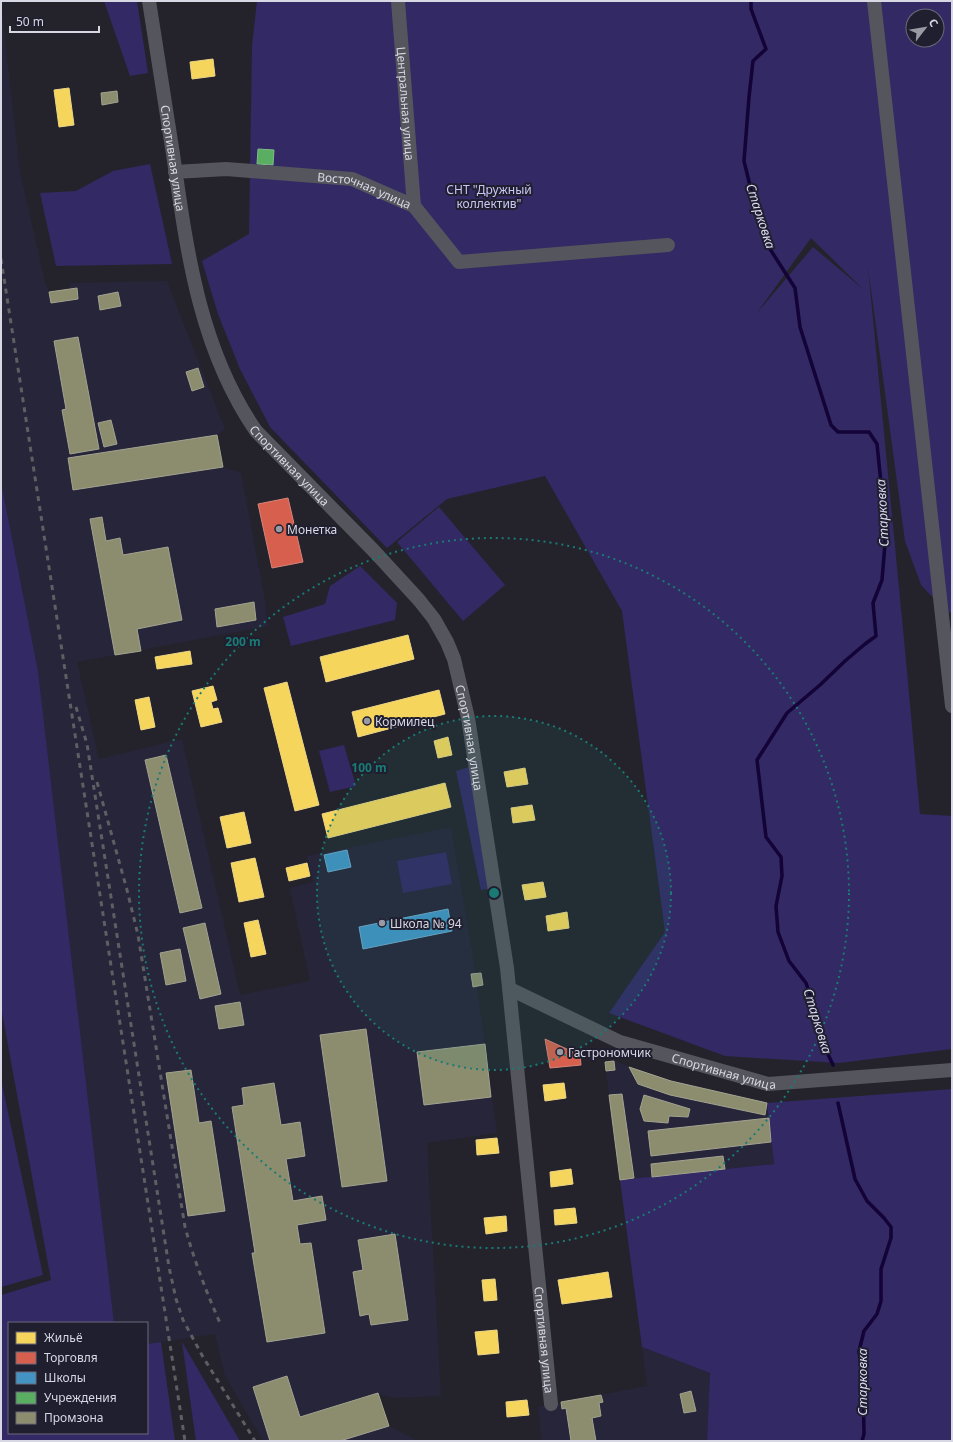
<svg xmlns="http://www.w3.org/2000/svg" width="953" height="1442" font-family="'Noto Sans',sans-serif">
<style>
.built{fill:#27253a}
.green{fill:#332964;fill-rule:evenodd}
.homes{fill:#f6d55c;stroke:#edd685}
.shops{fill:#d6604d;stroke:#d7847a}
.schools{fill:#4393c3;stroke:#70a8cd}
.public{fill:#5aae61;stroke:#80bb88}
.industry{fill:#8c8c6e;stroke:#a3a391}
.lines{fill:none;stroke-linecap:round;stroke-linejoin:round}
.stream{stroke:#130337;stroke-width:3.5}
.minor{stroke:#55555d;stroke-width:14}
.rail{stroke:#5e5e63;stroke-width:3;stroke-dasharray:5 5;stroke-linecap:butt}
.ring{fill:none;stroke:#197b74;stroke-width:2;stroke-dasharray:2 4}
.poi-dot{fill:#9999a4;stroke:#201f30;stroke-width:1.5}
.labels{text-anchor:middle;dominant-baseline:central;stroke-width:4;stroke-linejoin:round;paint-order:stroke}
.street-label{font-size:12px;fill:#d8d8e4;stroke:#201f30}
.park-label{font-size:12px;fill:#c9c7f4;stroke:#201f30}
.poi-label{font-size:12px;fill:#d8d8e4;stroke:#201f30;text-anchor:start}
.water-label{font-size:13px;font-style:italic;fill:#dad9f0;stroke:#201f30}
.centre{fill:#197b74;stroke:#201f30;stroke-width:2}
.ring-label{font-size:12px;text-anchor:middle;font-weight:bold;fill:#197b74;stroke:#201f30;stroke-width:4;stroke-linejoin:round;paint-order:stroke}
</style>
<rect width="100%" height="100%" fill="#24232c"/>
<path class="built" d="M1 5 20 171 45 282 49 292 70 289V283L167 281 225 429 217 435 223 467 241 473 264 595 268 626 77 662 99 759 182 739 240 995 310 981 290 888 313 882 307 856 451 827 472 950 497 1133 427 1143 441 1396 393 1398 379 1394 389 1426 418 1441H263L225 1376 215 1334 147 1344V1323H114L38 671 1 482Z
M614 1061 671 1081 767 1103 774 1164 620 1180 605 1062Z
M642 1347 710 1373 707 1441H542L538 1407 647 1386Z"/>
<path class="green" d="M104 1H137L148 73 130 76Z
M257 1H952V614L941 606 921 585 905 541 868 267 905 650 920 814 952 816V1049L839 1063 725 1056 609 1013 665 932 622 611 545 476 447 499 387 548 270 427 240 369 218 314 202 261 249 234 252 46ZM913 16H937V40H913ZM811 238 863 289 813 247 756 314Z
M150 164 172 264 56 266 40 193 76 191 113 171Z
M1 482 38 671 114 1323H9V1433H147V1344L161 1342 175 1441H1V1295L51 1280 1 1007Z
M439 507 505 585 463 621 397 542Z
M360 566 397 603 395 620 291 646 283 617 325 604 330 586Z
M344 745 356 786 330 792 319 751Z
M472 766 492 888 481 890 456 771Z
M446 852 452 884 403 893 397 861Z
M1 1080 43 1275 1 1287Z
M952 1089V1441H707L710 1373 642 1347 620 1180 774 1164 767 1103Z
M182 1342 240 1441H196Z"/>
<path class="homes" d="M213 59 215 76 192 79 190 62Z
M69 88 74 125 59 127 54 90Z
M408 635 414 659 326 682 320 657Z
M190 651 192 664 157 669 155 657Z
M287 682 319 805 295 811 264 688Z
M213 686 217 700 211 702 213 709 218 708 222 722 201 727 192 691Z
M439 690 445 714 358 737 352 712Z
M149 697 155 727 141 730 135 700Z
M448 737 452 755 438 758 434 741Z
M525 768 528 784 507 787 504 772Z
M445 783 451 807 328 838 322 814Z
M532 805 535 820 513 823 511 808Z
M244 812 251 843 227 848 220 817Z
M255 858 264 897 239 902 231 863Z
M307 863 310 876 289 881 286 868Z
M543 882 546 897 525 900 522 885Z
M567 912 569 928 548 931 546 916Z
M258 920 266 954 251 957 244 923Z
M564 1083 566 1098 545 1101 543 1085Z
M497 1138 499 1153 477 1155 476 1140Z
M571 1169 573 1184 551 1187 550 1172Z
M575 1208 577 1223 555 1225 554 1210Z
M506 1216 507 1231 486 1234 484 1218Z
M608 1272 612 1297 562 1304 558 1280Z
M495 1279 497 1300 484 1301 482 1280Z
M497 1330 499 1353 478 1355 475 1332Z
M527 1400 529 1415 507 1417 506 1402Z"/>
<path class="shops" d="M288 498 303 562 272 568 258 504Z
M545 1039 580 1055 581 1065 550 1068Z"/>
<path class="schools" d="M347 850 351 867 328 872 324 855Z
M448 909 452 931 363 949 359 927Z"/>
<path class="public" d="M258 149 274 150 273 165 257 164Z"/>
<path class="industry" d="M117 91 118 102 102 105 101 93Z
M77 288 78 299 51 303 49 292Z
M118 292 121 306 100 310 98 296Z
M78 337 99 449 70 454 62 410 66 409 54 341Z
M198 368 204 387 192 391 186 372Z
M111 420 117 444 104 447 98 423Z
M217 435 223 467 73 490 68 458Z
M102 517 106 541 120 538 123 555 168 547 182 620 137 629 141 651 115 655 90 519Z
M254 602 256 620 217 627 215 609Z
M166 755 202 908 180 913 145 760Z
M205 923 221 994 200 999 183 928Z
M180 949 186 981 166 985 160 953Z
M481 973 483 985 473 987 471 974Z
M240 1002 244 1025 219 1029 215 1006Z
M366 1029 387 1181 342 1187 320 1035Z
M485 1044 491 1097 424 1105 417 1052Z
M614 1061 615 1070 606 1071 605 1062Z
M629 1067 671 1081 767 1103 765 1115 670 1095 638 1084Z
M191 1070 199 1123 211 1121 225 1211 188 1216 166 1073Z
M274 1083 281 1125 300 1122 305 1156 286 1159 293 1201 322 1196 326 1220 297 1225 300 1244 311 1243 325 1333 267 1342 252 1253H255L232 1107 244 1105 242 1088Z
M622 1094 634 1178 620 1180 609 1095Z
M644 1095 690 1109 688 1117 669 1116 668 1123 644 1121 640 1109Z
M769 1118 771 1142 651 1156 648 1131Z
M723 1156 725 1169 652 1177 651 1164Z
M395 1234 408 1320 371 1325 369 1314 360 1316 353 1272 363 1270 358 1240Z
M287 1376 300 1417 378 1393 389 1426 340 1441H270L253 1387Z
M691 1391 696 1411 684 1413 680 1394Z
M601 1395 603 1402 599 1403 601 1416 592 1418 596 1441H571L566 1408 562 1409 561 1402Z"/>
<g class="lines">
<path class="stream" d="M751 1V9L766 49 753 61 749 97 744 161 755 206 770 249 795 288 800 327 831 425 838 432H869L877 444 886 532 882 580 873 603 876 636 865 644 845 661 820 685 787 713 757 760 766 837 781 857 782 876 776 906 778 932 789 961 806 983 814 1006 821 1039 833 1065
M838 1103 855 1179 867 1201 884 1218 891 1227V1238L881 1269V1301L877 1314 864 1331 859 1351 863 1385 864 1434 862 1441"/>
<g class="minor">
<path id="s1" d="M149 1C157 52 165 103 173 154 187 251 199 348 256 431L374 551 419 600 434 619 447 642 454 659 468 718 507 968 551 1404"/>
<path id="s2" d="M398 1 414 206"/>
<path d="M874 1 952 706"/>
<path id="s3" d="M175 172 226 169 352 179 414 206 459 262 668 245"/>
<path id="s4" d="M510 989 620 1042 768 1084 952 1070"/>
</g>
<path class="rail" d="M1 259 185 1441
M76 707 87 744 169 1267 176 1299 183 1320 203 1357 255 1441
M97 782 127 890 138 935 185 1227C194 1260 206 1291 220 1323"/>
</g>
<circle cx="494" cy="893" r="177" fill="#197b74" fill-opacity=".12"/>
<g class="ring">
<circle cx="494" cy="893" r="177"/>
<circle cx="494" cy="893" r="355"/>
</g>
<g class="poi-dot">
<circle cx="279" cy="529" r="4"/>
<circle cx="367" cy="721" r="4"/>
<circle cx="382" cy="923" r="4"/>
<circle cx="560" cy="1052" r="4"/>
</g>
<g class="labels">
<g class="street-label">
<text stroke="none"><textPath href="#s2" startOffset="103">Центральная улица</textPath></text>
<text stroke="none"><textPath href="#s1" startOffset="159">Спортивная улица</textPath></text>
<text stroke="none"><textPath href="#s3" startOffset="192">Восточная улица</textPath></text>
<text stroke="none"><textPath href="#s1" startOffset="495">Спортивная улица</textPath></text>
<text stroke="none"><textPath href="#s1" startOffset="831">Спортивная улица</textPath></text>
<text stroke="none"><textPath href="#s4" startOffset="230">Спортивная улица</textPath></text>
<text stroke="none"><textPath href="#s1" startOffset="1438">Спортивная улица</textPath></text>
</g>
<g class="park-label">
<text x="489" y="189">СНТ "Дружный<tspan x="489" dy="14">коллектив"</tspan></text>
</g>
<g class="poi-label">
<text x="287" y="529">Монетка</text>
<text x="375" y="721">Кормилец</text>
<text x="390" y="923">Школа № 94</text>
<text x="568" y="1052">Гастрономчик</text>
</g>
<g class="water-label">
<text transform="translate(761 216) rotate(72)">Старковка</text>
<text transform="translate(882 513) rotate(-93)">Старковка</text>
<text transform="translate(818 1021) rotate(73)">Старковка</text>
<text transform="translate(862 1382) rotate(-90)">Старковка</text>
</g>
</g>
<circle cx="494" cy="893" r="6" class="centre"/>
<g class="ring-label">
<text x="243" y="646">200 m</text>
<text x="369" y="772">100 m</text>
</g>
<rect width="953" height="1442" fill="none" stroke="#d8d8e4" stroke-width="4"/>
<rect x="8" y="1322" width="140" height="112" fill="#201f30" stroke="#6a6978"/>
<rect x="16" y="1332" width="20" height="12" fill="#f6d55c" stroke="#6a6978"/>
<text x="44" y="1342" font-size="12" fill="#d8d8e4">Жильё</text>
<rect x="16" y="1352" width="20" height="12" fill="#d6604d" stroke="#6a6978"/>
<text x="44" y="1362" font-size="12" fill="#d8d8e4">Торговля</text>
<rect x="16" y="1372" width="20" height="12" fill="#4393c3" stroke="#6a6978"/>
<text x="44" y="1382" font-size="12" fill="#d8d8e4">Школы</text>
<rect x="16" y="1392" width="20" height="12" fill="#5aae61" stroke="#6a6978"/>
<text x="44" y="1402" font-size="12" fill="#d8d8e4">Учреждения</text>
<rect x="16" y="1412" width="20" height="12" fill="#8c8c6e" stroke="#6a6978"/>
<text x="44" y="1422" font-size="12" fill="#d8d8e4">Промзона</text>
<g transform="translate(925 28) rotate(59)"><circle r="19" fill="#201f30" stroke="#6a6978"/>
<path d="M0-3L7 15L0 10L-7 15Z" fill="#9999a4"/>
<text y="-6" font-size="11" font-weight="bold" text-anchor="middle" fill="#d8d8e4">С</text>
</g>
<path d="M10 26v6h89v-6" fill="none" stroke="#d8d8e4" stroke-width="2"/>
<text x="16" y="26" font-size="12" fill="#d8d8e4" stroke="#201f30" stroke-width="3" paint-order="stroke">50 m</text>
</svg>
